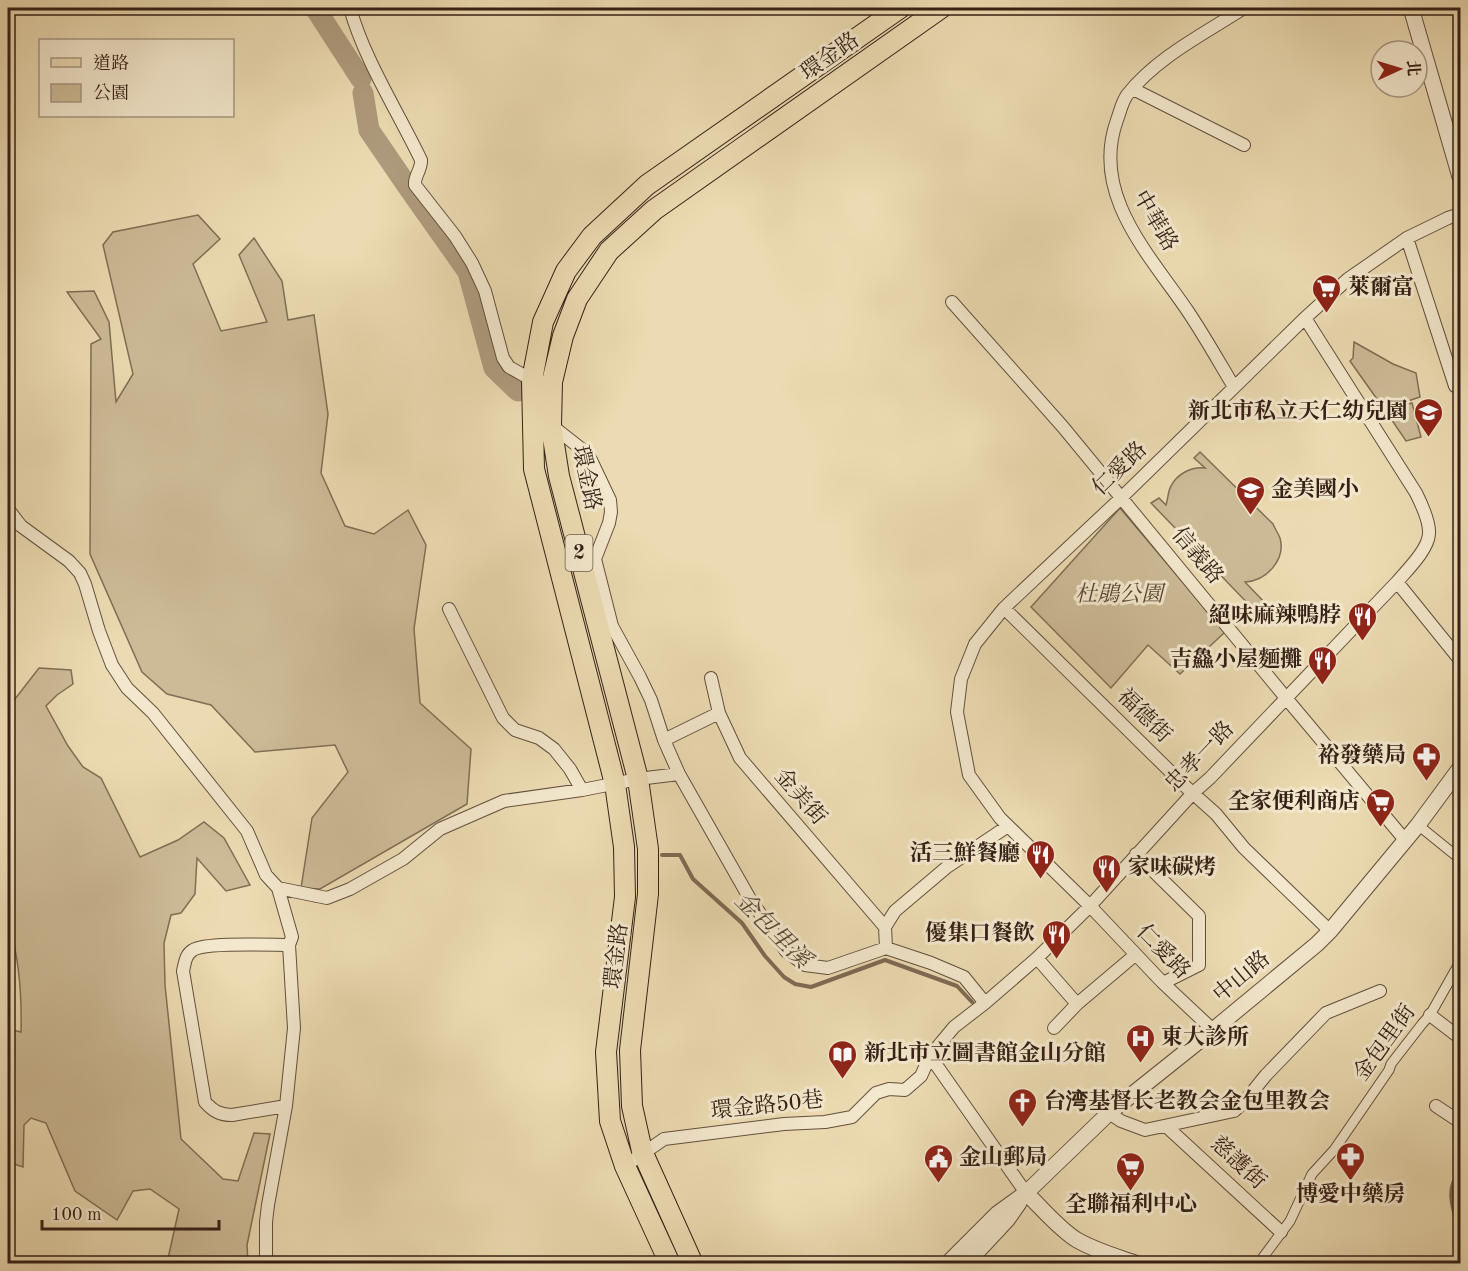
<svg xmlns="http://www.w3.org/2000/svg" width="1468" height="1271" font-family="'Old Standard TT','Noto Serif TC',serif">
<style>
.green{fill:#cdbb97;stroke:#816e56;stroke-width:1.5}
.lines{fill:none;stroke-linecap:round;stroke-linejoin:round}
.stream{stroke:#7e6a54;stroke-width:4}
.river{stroke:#ae9b7d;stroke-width:21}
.pedestrian-casing{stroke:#634f3d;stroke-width:11}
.minor-casing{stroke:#634f3d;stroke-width:14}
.tertiary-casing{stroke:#634f3d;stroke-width:17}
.primary-casing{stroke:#352016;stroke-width:22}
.pedestrian{stroke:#f3e8cd;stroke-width:9}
.minor{stroke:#f3e8cd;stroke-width:12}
.tertiary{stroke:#f3e8cd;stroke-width:15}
.primary{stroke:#ecdbb2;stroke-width:20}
.labels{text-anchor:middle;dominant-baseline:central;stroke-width:6;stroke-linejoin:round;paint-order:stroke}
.shield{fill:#f3e8cd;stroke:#6e5c4d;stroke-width:1.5}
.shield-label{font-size:21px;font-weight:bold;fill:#352016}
.street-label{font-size:22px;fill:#352016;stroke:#f3e8cd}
.poi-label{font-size:22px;font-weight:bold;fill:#352016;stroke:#f3e8cd;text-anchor:start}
.park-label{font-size:22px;font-style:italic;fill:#5b4736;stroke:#f3e8cd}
.water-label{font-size:24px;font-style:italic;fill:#5f4b3a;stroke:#f3e8cd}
</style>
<rect width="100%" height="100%" fill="#ecdbb2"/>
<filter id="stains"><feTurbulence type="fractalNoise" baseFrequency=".00333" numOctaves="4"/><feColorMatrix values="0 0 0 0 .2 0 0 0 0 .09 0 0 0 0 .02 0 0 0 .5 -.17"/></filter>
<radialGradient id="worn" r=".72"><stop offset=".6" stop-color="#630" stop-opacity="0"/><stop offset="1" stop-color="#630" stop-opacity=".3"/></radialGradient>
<path class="green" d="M198 215 220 239 193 264 221 331 267 322 239 255 254 238 282 281 288 320 314 315 328 414 321 473 345 526 374 534 408 510 426 545 414 629 420 703 471 749 467 804 320 889 301 888 312 818 348 772 335 745 255 752 211 705 167 694 142 672 90 554 91 344 101 339 67 292 94 291 109 322 116 402 133 374 103 245 113 232Z
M1354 342 1393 364 1416 373 1420 397 1384 409 1350 361 1353 358Z
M1412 403 1421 437 1406 441 1385 410Z
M1200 452 1273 524C1275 529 1278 533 1280 538 1286 560 1266 581 1245 582L1266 604 1257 613 1151 503 1159 498 1166 505C1168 499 1168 491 1171 486 1177 474 1192 466 1205 468L1194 458Z
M1120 508 1225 632 1180 674 1148 645 1111 688 1031 607Z
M39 668 71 670 73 684 57 695 46 706 68 746 83 767 101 778 140 857 178 840 204 822 224 838 250 885 226 891 197 858 195 894 181 913 171 915 164 943 165 985 181 1139 223 1179 238 1181 254 1133 270 1134 247 1245 248 1263H167L179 1209 150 1189 133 1191 117 1220 75 1191 46 1123 31 1118 24 1125 23 1167 8 1162V1028V1029L21 1032C22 995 19 956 8 921V708Z"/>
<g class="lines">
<path class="stream" d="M662 855H680L693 879 742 923 765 956 784 977 795 984 811 987 885 960 957 986 972 1002
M1460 1173C1443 1189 1455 1214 1460 1233
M1452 1264 1460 1242"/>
<path class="river" d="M315 8 361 79
M363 93 369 130 408 187 468 272 494 368 518 391"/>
<defs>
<path id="pedestrian" d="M1418 825 1460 859
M1258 1264 1290 1221 1312 1174 1334 1150 1389 1070 1391 1064 1422 1024 1430 1015 1460 962"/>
<path id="minor" d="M350 8C364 59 398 112 421 160 422 169 414 176 415 185L455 236 472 263 485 291 503 358 509 367 532 380H539
M1133 89 1244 145
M1407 238 1455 386
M952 302 1063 427 1286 698 1405 840
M1234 387C1219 362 1205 337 1189 313 1150 255 1090 195 1117 120 1120 112 1122 102 1127 95 1157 57 1204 34 1244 8
M551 425 584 451 591 460 610 500 611 512 609 523 595 559 612 626 640 677 651 700 664 740 679 774
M8 509 21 526 69 561 80 573 85 584 99 631 112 665 127 688 153 713 247 831 266 875 278 888 327 898 350 889 403 859 440 829 504 801 582 790 638 779 679 774 750 899 786 951 805 965 828 968 886 948 931 963 964 977 985 1003
M1397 582 1460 660
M1004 608 1187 788 1216 814 1244 848 1330 931
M449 609 503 718 515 730 539 738 554 749 570 769 582 790
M711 678 719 713 740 758 885 927
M664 740 719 713
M1136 854 1199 916V965L1163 983
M278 888 292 937 289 945C271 945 205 942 193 950 185 955 185 963 183 971L205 1102C213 1111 220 1115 232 1115L286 1106 294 1028 289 945
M886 948 885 927 895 911 947 867 1008 826
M1037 958 1077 1004
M1430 1015 1460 1038
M1054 1028 1077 1004 1135 955
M1213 1030 1163 983 1090 906 1000 818 969 775 957 712 961 679 975 644 1004 608 1121 498 1305 318 1348 279 1407 238 1448 218 1460 214
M1436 1106 1460 1122
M1109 1113 1121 1121 1145 1130 1234 1111 1245 1101 1266 1075 1326 1013 1380 991
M1166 1126 1281 1232
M625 1166 664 1139 784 1124 825 1122 852 1117 876 1093 889 1089 905 1090 921 1076 930 1056
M1026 1193 930 1056 954 1027 985 1003 1037 958 1090 906 1193 793 1210 778 1397 582C1407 570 1428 550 1429 534 1430 523 1421 503 1416 493L1305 318
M266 1264V1222L268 1205 286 1106"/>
<path id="tertiary" d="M1411 8 1460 177
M1026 1193C1041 1207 1060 1230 1077 1240 1096 1251 1118 1257 1138 1264
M947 1264 997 1214 1026 1193 1109 1113 1213 1030 1317 944 1330 931 1418 825 1460 768
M966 1264 1007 1220 1019 1203"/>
<path id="primary" d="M670 1264 625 1166 610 1121 606 1052 625 897 624 847 615 784 534 469 532 380 543 322 566 271 592 236 647 185 900 8
M693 1264 642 1151 632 1106 630 1050 648 894V849L638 779 559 476 551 425 552 382 563 336 577 299 609 251 654 210 941 8"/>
</defs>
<use href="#pedestrian" class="pedestrian-casing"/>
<use href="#minor" class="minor-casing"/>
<use href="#tertiary" class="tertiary-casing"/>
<use href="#primary" class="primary-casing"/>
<use href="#pedestrian" class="pedestrian"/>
<use href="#minor" class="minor"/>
<use href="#tertiary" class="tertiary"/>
<use href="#primary" class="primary"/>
</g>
<defs>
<symbol id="supermarket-pin" viewBox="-11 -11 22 30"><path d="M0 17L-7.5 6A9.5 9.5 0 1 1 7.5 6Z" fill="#8f2418" stroke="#f3e8cd"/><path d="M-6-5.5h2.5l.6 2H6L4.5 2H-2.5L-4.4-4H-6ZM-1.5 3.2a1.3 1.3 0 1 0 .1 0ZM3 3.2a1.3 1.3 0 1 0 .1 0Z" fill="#fff"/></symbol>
<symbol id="school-pin" viewBox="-11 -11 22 30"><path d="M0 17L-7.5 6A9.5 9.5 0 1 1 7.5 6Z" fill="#8f2418" stroke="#f3e8cd"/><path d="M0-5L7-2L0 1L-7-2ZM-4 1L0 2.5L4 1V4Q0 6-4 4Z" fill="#fff"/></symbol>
<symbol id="restaurant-pin" viewBox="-11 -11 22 30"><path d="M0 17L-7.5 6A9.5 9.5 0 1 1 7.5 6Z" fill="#8f2418" stroke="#f3e8cd"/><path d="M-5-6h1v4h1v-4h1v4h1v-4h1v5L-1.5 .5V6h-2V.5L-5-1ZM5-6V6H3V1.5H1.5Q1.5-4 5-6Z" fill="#fff"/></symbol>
<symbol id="pharmacy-pin" viewBox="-11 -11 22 30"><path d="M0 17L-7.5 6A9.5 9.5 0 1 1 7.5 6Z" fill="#8f2418" stroke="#f3e8cd"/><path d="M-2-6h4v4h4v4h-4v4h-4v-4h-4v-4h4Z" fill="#fff"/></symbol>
<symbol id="hospital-pin" viewBox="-11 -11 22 30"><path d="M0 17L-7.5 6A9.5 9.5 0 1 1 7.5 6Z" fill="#8f2418" stroke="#f3e8cd"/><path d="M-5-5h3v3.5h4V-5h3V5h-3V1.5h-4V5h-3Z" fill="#fff"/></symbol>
<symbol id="library-pin" viewBox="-11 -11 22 30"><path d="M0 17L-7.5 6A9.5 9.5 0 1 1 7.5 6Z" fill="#8f2418" stroke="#f3e8cd"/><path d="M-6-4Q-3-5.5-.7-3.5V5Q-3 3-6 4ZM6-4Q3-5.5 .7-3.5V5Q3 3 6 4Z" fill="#fff"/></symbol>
<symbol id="church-pin" viewBox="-11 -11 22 30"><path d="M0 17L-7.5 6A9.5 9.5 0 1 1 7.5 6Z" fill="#8f2418" stroke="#f3e8cd"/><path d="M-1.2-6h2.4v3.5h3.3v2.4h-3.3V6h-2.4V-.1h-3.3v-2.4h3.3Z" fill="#fff"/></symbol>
<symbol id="civic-pin" viewBox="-11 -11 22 30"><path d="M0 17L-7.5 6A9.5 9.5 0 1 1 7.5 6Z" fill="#8f2418" stroke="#f3e8cd"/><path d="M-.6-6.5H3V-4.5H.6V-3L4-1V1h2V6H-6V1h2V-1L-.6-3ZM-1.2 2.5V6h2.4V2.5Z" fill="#fff"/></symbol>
</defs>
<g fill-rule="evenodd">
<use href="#supermarket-pin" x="1310" y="272" width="33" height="45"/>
<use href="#school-pin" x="1412" y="396" width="33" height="45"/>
<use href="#school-pin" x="1234" y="474" width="33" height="45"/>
<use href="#restaurant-pin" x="1346" y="600" width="33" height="45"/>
<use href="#restaurant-pin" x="1306" y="644" width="33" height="45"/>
<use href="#pharmacy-pin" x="1410" y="740" width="33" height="45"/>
<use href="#supermarket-pin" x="1364" y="786" width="33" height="45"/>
<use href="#restaurant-pin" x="1024" y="838" width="33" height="45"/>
<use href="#restaurant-pin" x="1090" y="852" width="33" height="45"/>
<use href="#restaurant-pin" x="1040" y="918" width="33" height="45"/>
<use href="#hospital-pin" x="1124" y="1022" width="33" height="45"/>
<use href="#library-pin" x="826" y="1038" width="33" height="45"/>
<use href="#church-pin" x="1006" y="1086" width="33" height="45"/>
<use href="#pharmacy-pin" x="1334" y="1140" width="33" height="45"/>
<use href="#civic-pin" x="922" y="1142" width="33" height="45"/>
<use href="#supermarket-pin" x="1114" y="1150" width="33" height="45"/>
</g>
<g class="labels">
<rect class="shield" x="565.5" y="535" width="27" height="36" rx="4.5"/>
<g class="shield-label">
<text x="579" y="553">2</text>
</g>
<g class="street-label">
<text transform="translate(830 57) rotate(-35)">環金路</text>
<text transform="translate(1155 221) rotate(60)">中華路</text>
<text transform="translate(1120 469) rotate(-44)">仁愛路</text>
<text transform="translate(586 478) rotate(78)">環金路</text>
<text transform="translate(1197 556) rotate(50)">信義路</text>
<text transform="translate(1144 716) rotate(45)">福德街</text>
<text transform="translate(1200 757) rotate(-46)">忠孝一路</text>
<text transform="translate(800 797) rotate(49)">金美街</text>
<text transform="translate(1163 952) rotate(46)">仁愛路</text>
<text transform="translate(617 956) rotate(-83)">環金路</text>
<text transform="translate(1242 977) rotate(-40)">中山路</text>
<text transform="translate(1385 1043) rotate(-54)">金包里街</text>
<text transform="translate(767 1106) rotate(-6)">環金路50巷</text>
<text transform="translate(1238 1163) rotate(43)">慈護街</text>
</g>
<g class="poi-label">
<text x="1348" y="288">萊爾富</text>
<text x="1408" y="412" text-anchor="end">新北市私立天仁幼兒園</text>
<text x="1271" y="490">金美國小</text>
<text x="1341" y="616" text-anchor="end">絕味麻辣鴨脖</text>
<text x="1302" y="660" text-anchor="end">吉鱻小屋麵攤</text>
<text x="1406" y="756" text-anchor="end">裕發藥局</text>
<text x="1360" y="802" text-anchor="end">全家便利商店</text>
<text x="1020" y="854" text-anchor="end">活三鮮餐廳</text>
<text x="1128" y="868">家味碳烤</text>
<text x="1035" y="934" text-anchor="end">優集口餐飲</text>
<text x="1161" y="1038">東大診所</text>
<text x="864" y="1054">新北市立圖書館金山分館</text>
<text x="1044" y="1102">台湾基督长老教会金包里教会</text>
<text x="959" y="1158">金山郵局</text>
<text x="1351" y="1195" text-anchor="middle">博愛中藥房</text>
<text x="1131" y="1205" text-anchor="middle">全聯福利中心</text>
</g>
<g class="park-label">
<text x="1119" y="595">杜鵑公園</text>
</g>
<g class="water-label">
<text transform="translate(772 931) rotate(45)">金包里溪</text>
</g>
</g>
<rect width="1468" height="1271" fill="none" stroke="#ecdbb2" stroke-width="30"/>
<rect x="9" y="9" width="1450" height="1253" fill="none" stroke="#352016" stroke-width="3"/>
<rect x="15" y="15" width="1438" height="1241" fill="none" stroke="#352016" stroke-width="1.5"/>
<rect x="39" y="39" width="195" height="78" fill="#f3e8cd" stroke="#a79884" stroke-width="1.5"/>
<rect x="51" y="58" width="30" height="9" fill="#ecdbb2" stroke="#a79884" stroke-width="1.5"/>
<text x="93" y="69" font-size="18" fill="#352016">道路</text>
<rect x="51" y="84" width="30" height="18" fill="#cdbb97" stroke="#a79884" stroke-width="1.5"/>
<text x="93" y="99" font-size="18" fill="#352016">公園</text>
<g transform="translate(1399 69) rotate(86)"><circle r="28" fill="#f3e8cd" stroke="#a79884" stroke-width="1.5"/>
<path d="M0-4.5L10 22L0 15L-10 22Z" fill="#8f2418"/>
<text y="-9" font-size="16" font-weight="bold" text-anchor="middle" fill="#352016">北</text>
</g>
<path d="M42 1220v9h177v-9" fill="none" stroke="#352016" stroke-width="3"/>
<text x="51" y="1220" font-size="18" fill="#352016" stroke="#f3e8cd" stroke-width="4.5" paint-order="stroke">100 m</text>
<rect width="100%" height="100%" filter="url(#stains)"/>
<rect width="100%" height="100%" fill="url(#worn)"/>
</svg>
